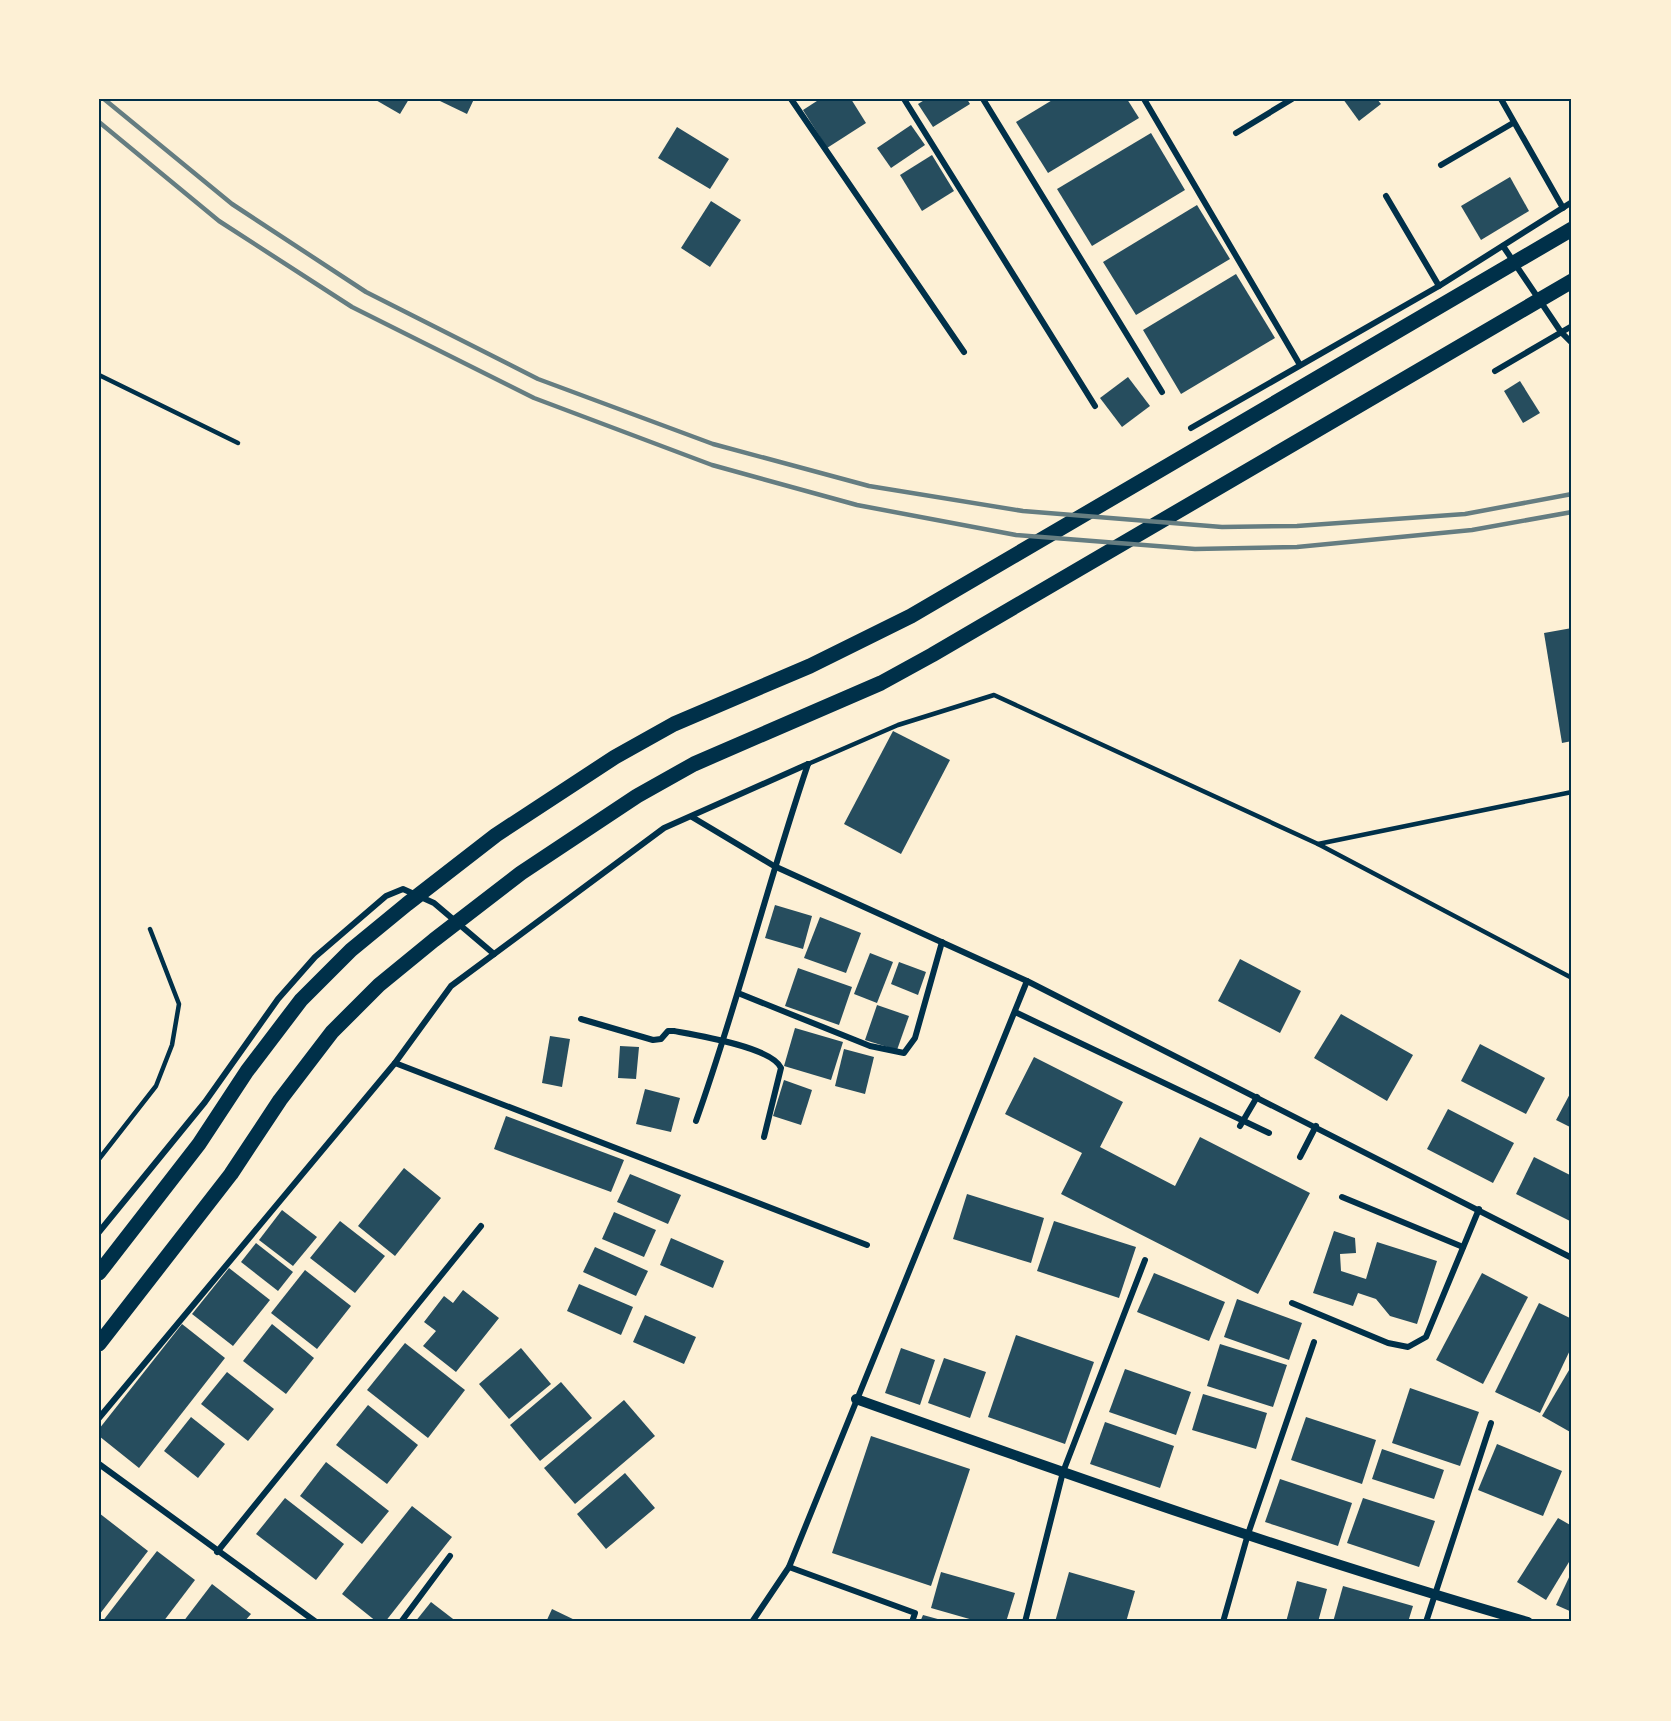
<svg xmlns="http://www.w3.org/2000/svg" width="1671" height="1721" font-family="'Public Sans',sans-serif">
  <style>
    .building { fill: #264d5e }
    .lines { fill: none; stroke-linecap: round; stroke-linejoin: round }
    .service { stroke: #003049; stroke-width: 4.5 }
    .minor { stroke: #003049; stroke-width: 6 }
    .tertiary { stroke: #003049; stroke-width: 10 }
    .primary { stroke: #003049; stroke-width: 15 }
    .rail { stroke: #657d81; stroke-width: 4.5 }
    .neatline { fill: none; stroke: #003049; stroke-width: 2 }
  </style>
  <rect width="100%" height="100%" fill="#fdf0d5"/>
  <g class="building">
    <path d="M374,99H409L400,114Z"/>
    <path d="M442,99H474L467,114L440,101Z"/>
    <path d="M820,99H851L866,123L827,148L803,110Z"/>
    <path d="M926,99H967L970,104L933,127L918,104Z"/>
    <path d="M1054,99H1127L1139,118L1048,173L1016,122Z"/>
    <path d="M1343,99H1377L1381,104L1359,121Z"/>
    <path d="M911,125L925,145L891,168L877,148Z"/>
    <path d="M677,127L729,159L710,189L658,158Z"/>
    <path d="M1151,133L1185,190L1092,246L1057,189Z"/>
    <path d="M932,155L954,191L922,211L900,175Z"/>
    <path d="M1510,177L1529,211L1481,240L1461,206Z"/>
    <path d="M711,201L741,220L710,267L681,248Z"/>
    <path d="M1197,205L1230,259L1136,315L1103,262Z"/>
    <path d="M1236,274L1275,338L1181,394L1143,330Z"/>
    <path d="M1128,377L1150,406L1122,427L1100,398Z"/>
    <path d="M1520,381L1540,413L1523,423L1504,391Z"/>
    <path d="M1572,628V741L1562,743L1544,633Z"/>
    <path d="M893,731L950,760L901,854L844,824Z"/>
    <path d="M775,905L812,916L803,949L765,938Z"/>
    <path d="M820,917L861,933L846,973L804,958Z"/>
    <path d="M870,953L893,962L877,1003L854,994Z"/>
    <path d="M1240,959L1301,991L1280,1033L1218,1001Z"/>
    <path d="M899,962L926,972L918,995L891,984Z"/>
    <path d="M798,968L852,987L839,1025L785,1006Z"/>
    <path d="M877,1005L909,1016L897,1050L865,1040Z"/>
    <path d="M1341,1014L1413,1055L1387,1101L1314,1058Z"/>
    <path d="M795,1028L843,1042L831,1080L784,1066Z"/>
    <path d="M550,1036L570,1039L562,1087L542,1083Z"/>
    <path d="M1480,1044L1545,1078L1526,1114L1461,1081Z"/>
    <path d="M620,1046L639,1047L636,1079L618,1078Z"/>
    <path d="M844,1049L874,1057L865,1094L835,1086Z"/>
    <path d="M1034,1057L1123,1102L1100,1147L1175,1186L1200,1137L1310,1193L1258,1294L1061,1194L1082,1153L1005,1114Z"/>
    <path d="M784,1080L812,1090L801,1125L773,1116Z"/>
    <path d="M645,1089L680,1098L671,1132L636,1124Z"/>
    <path d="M1572,1090V1128L1556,1120Z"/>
    <path d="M1448,1109L1514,1143L1493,1183L1427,1149Z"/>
    <path d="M506,1116L624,1160L611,1192L494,1149Z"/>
    <path d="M1534,1157L1572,1176L1570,1221L1516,1194Z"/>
    <path d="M404,1168L441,1198L395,1256L358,1226Z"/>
    <path d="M630,1174L681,1195L668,1224L617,1202Z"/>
    <path d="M967,1194L1044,1218L1031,1263L953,1239Z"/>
    <path d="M282,1210L317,1237L293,1266L259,1240Z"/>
    <path d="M614,1212L656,1230L644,1257L602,1239Z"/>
    <path d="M340,1221L385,1256L355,1293L310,1258Z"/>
    <path d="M1054,1221L1136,1247L1119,1298L1037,1271Z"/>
    <path d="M1334,1231L1355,1238L1356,1253L1340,1254L1341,1271L1366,1279L1377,1242L1437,1261L1417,1324L1390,1316L1376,1299L1358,1293L1353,1306L1313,1293Z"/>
    <path d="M671,1238L724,1261L713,1288L660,1265Z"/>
    <path d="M256,1243L293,1272L278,1291L241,1262Z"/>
    <path d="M595,1247L648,1271L636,1296L583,1272Z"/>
    <path d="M229,1268L270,1300L233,1346L192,1314Z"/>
    <path d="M305,1270L351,1306L317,1349L271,1313Z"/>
    <path d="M1154,1273L1225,1302L1209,1341L1137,1312Z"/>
    <path d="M1482,1273L1528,1297L1483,1384L1436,1360Z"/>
    <path d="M579,1284L633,1307L621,1335L567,1311Z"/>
    <path d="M463,1290L499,1318L456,1372L423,1346L436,1331L424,1322L444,1296L453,1303Z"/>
    <path d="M1237,1299L1302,1323L1289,1360L1224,1337Z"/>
    <path d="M1539,1303L1572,1319V1346L1540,1413L1495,1392Z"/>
    <path d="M645,1315L696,1337L684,1364L633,1342Z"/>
    <path d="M182,1324L225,1358L139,1468L99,1436V1429Z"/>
    <path d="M272,1324L314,1358L286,1394L243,1361Z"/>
    <path d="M1016,1335L1094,1362L1065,1444L988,1417Z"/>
    <path d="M405,1343L465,1390L428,1438L367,1390Z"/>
    <path d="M1220,1344L1287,1365L1273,1407L1207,1386Z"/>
    <path d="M521,1348L551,1384L509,1419L479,1384Z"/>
    <path d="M901,1348L935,1360L920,1405L885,1393Z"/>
    <path d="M944,1358L986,1372L970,1418L928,1403Z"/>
    <path d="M1572,1365V1433L1542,1416Z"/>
    <path d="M1125,1369L1191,1392L1176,1435L1109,1412Z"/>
    <path d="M227,1372L274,1409L248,1441L201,1404Z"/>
    <path d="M561,1382L592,1418L540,1461L510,1425Z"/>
    <path d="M1410,1388L1479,1412L1460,1466L1392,1443Z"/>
    <path d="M1203,1394L1267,1413L1256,1449L1192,1430Z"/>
    <path d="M624,1400L655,1436L575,1504L544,1468Z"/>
    <path d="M368,1405L418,1445L387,1484L336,1445Z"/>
    <path d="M191,1417L225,1444L198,1478L164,1451Z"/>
    <path d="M1306,1417L1376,1440L1362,1484L1291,1460Z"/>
    <path d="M1105,1422L1174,1446L1160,1488L1090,1464Z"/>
    <path d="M871,1436L970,1469L931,1586L832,1553Z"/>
    <path d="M1497,1444L1562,1471L1543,1516L1478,1490Z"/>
    <path d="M1382,1449L1444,1470L1434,1499L1372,1479Z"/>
    <path d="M326,1462L389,1511L362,1544L300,1496Z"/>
    <path d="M625,1473L655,1508L606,1549L577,1514Z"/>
    <path d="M1280,1479L1352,1503L1338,1546L1265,1522Z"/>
    <path d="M285,1498L344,1544L316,1580L256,1534Z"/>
    <path d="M1363,1498L1435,1521L1419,1567L1347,1543Z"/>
    <path d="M412,1506L452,1537L385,1622H377L342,1594Z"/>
    <path d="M99,1513L148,1551L99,1615Z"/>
    <path d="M1558,1518L1572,1526V1557L1546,1600L1517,1582Z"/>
    <path d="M157,1551L195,1580L163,1622H102Z"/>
    <path d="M1572,1571V1612L1556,1605Z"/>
    <path d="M941,1572L1015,1593L1006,1622H980L931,1608Z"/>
    <path d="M1069,1572L1135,1591L1126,1622H1055Z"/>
    <path d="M1297,1581L1327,1589L1318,1622H1286Z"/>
    <path d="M212,1584L251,1614L244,1622H183Z"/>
    <path d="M1343,1586L1413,1606L1408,1622H1333Z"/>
    <path d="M431,1602L457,1622H415Z"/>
    <path d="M552,1609L579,1622H546Z"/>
    <path d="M923,1615L945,1621V1622H920Z"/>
  </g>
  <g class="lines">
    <g class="service">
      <path d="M99,375L238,443"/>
      <path d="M808,764L898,725L994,695L1318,844L1572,978"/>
      <path d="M1318,844L1572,792"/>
      <path d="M99,1159L156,1086L172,1045L179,1004L150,929"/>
    </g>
    <g class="minor">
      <path d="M791,99L964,352"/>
      <path d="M904,99L1095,406"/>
      <path d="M983,99L1162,392"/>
      <path d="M1144,99L1300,365"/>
      <path d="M1501,99L1563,208"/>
      <path d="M1236,133L1292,99"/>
      <path d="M1441,165L1513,123"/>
      <path d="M1386,196L1439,286L1572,202"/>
      <path d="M1503,246L1561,332L1572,343"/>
      <path d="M1495,371L1572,326"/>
      <path d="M1191,428L1439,286"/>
      <path d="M692,817L774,866L1027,981L1572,1258"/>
      <path d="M738,993L870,1046L904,1053L915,1038L942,942"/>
      <path d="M1015,1012L1269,1133"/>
      <path d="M581,1019L653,1040L661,1039L668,1031H674C696,1035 772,1047 781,1068L764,1137"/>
      <path d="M395,1063L867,1245"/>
      <path d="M696,1121C738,1003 768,882 808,764"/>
      <path d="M1240,1126L1257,1097"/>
      <path d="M1300,1157L1316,1126"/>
      <path d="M1342,1197L1463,1247"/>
      <path d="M99,1232L205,1102L278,999L315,957L386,896L403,889L434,903L494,954"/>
      <path d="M1292,1303L1388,1343L1408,1347L1426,1337L1479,1209"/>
      <path d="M99,1418L395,1063L451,986L664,828L808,764"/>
      <path d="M99,1464L316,1622"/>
      <path d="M217,1552L481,1226"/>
      <path d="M789,1567L915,1613L912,1622"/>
      <path d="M401,1622L450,1556"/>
      <path d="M752,1622L789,1567L1027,981"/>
      <path d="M1025,1622L1063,1472L1145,1260"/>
      <path d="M1223,1622L1248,1534L1314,1342"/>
      <path d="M1426,1622L1491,1423"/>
    </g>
    <path class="tertiary" d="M856,1399C1078,1478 1301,1557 1528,1622"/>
    <g class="primary">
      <path d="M99,1273L199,1144L247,1071L301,1000L351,950L407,904L496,835L615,757L674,724L810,666L911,616L1572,229"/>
      <path d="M99,1344L231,1174L280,1100L332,1032L379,985L434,940L521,873L637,796L694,764L881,683L932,655L1572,281"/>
    </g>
    <g class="rail">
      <path d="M104,99L232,204L366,292L538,379L713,444L869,486L1023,511L1222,527L1297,526L1465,514L1572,494"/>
      <path d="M99,122L219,221L352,307L534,398L712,465L857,505L1016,535L1195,549L1297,547L1472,530L1572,512"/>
    </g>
  </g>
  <rect width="1671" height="1721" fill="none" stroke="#fdf0d5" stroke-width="201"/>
  <rect x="100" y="100" width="1470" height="1520" class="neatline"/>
</svg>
